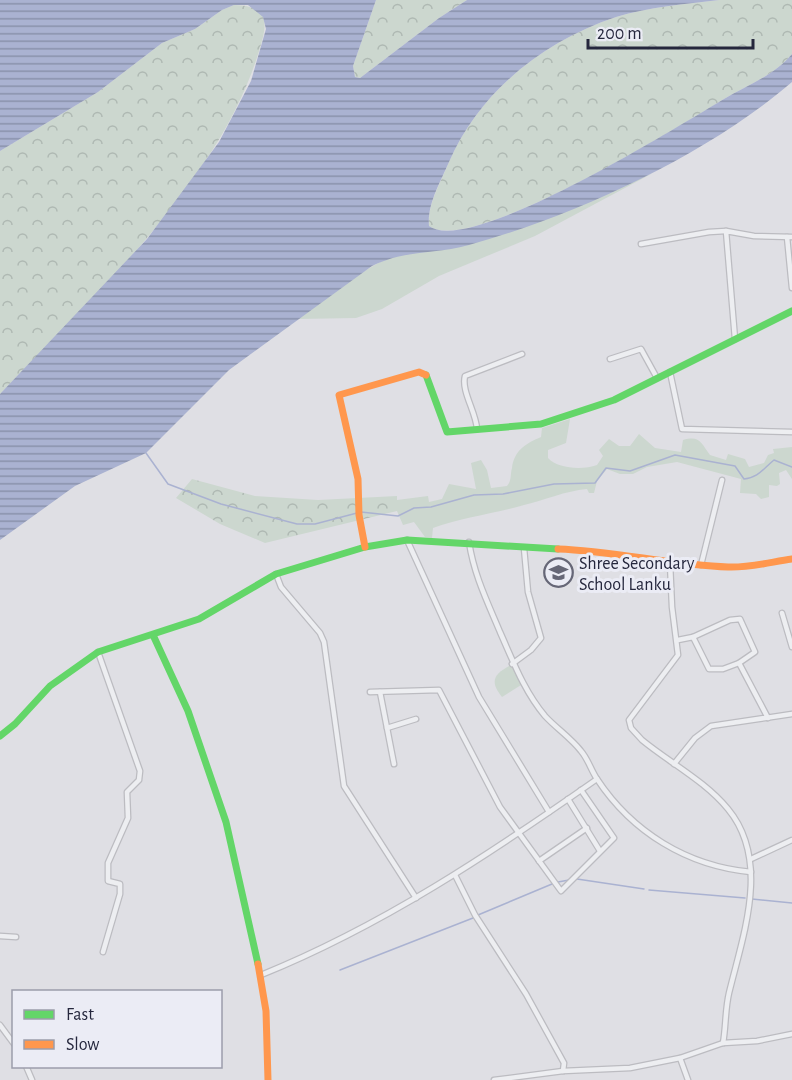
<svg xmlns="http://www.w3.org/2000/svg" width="792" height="1080" font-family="'Alegreya Sans',sans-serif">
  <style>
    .grass { fill: #ccd7cf }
    .forest { fill: url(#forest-crowns) }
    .water { fill: url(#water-rules) }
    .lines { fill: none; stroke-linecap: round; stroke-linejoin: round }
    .stream { stroke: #aab2d1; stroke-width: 1.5 }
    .street-casing { stroke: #bcbcc1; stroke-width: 7 }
    .street { stroke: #edeef1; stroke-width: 4.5 }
    .fast { stroke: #63d668; stroke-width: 7 }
    .slow { stroke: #ff974d; stroke-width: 7 }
    .labels { text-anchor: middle; stroke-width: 6; stroke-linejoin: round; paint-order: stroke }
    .poi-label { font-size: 18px; fill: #25273d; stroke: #ebecf5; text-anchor: start }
  </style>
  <defs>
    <pattern id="forest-crowns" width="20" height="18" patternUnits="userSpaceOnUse" patternTransform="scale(1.5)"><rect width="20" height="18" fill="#ccd7cf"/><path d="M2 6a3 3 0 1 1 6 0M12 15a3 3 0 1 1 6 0" fill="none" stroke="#afb9b3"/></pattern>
    <pattern id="water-rules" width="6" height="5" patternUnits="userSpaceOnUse" patternTransform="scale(1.5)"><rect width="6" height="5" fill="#aab2d1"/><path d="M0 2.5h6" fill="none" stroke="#8a91ab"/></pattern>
  </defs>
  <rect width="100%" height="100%" fill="#dfdfe4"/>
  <g class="grass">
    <path d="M653,173L535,236L439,276L382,309L356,318L298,319C327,296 357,273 390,257L551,217Z"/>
    <path d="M570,419L566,443L548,450V458C558,469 583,470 597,465L603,456L599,450L609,439L619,446H630L639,434L655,448L681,452L683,440C700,435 701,443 710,455L726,460L728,454L745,459L749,467L764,463L768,455L774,453L773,449L792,447V479L786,470L779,473L780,484L777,486L769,485V497L761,499L756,494L740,493L741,479L677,462L647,467L633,474H620L607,469L597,481L594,493H589L587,489C565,491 545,500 524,505C494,514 463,517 433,528L432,538L425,537L414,522L403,525L397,511V500L428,496L429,502L442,499L449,484L476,489L471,463L481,460L487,470L491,488L507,486C512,480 510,475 512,468C514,450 527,443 541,437L542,428Z"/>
    <path d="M511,665L521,685L502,697C489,681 494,674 511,665Z"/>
  </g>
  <g class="forest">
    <path d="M376,0H467L439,18L360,78L355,77L353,66Z"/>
    <path d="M719,0H792V54C775,75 746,86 724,99C680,126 471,256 429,226C427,204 441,182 449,162C480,91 544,41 616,17C649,7 685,4 719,0Z"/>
    <path d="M234,5C270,6 268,23 259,51C220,181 92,298 0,394V151L98,92L162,43L195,29L222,10Z"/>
    <path d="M192,479L255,496L318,500L397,496V511L265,543L220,524L176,498Z"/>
  </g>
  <path class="water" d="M0,0H376L353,66L355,77L360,78L439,18L467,0H719C685,4 649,7 616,17C544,41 480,91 449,162C441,181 427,204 429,226C470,257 680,125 724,99C746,86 775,75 792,54V82C707,155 577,215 469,245C434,255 407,249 372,266L229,370L146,453L75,486L0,540V394L147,239L219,142L251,81L266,29L263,17L248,5H234L222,10L195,29L162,43L98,92L0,151Z"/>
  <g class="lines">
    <g class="stream">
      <path d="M146,453L168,484L221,504L297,524H315L357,513"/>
      <path d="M361,512L398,516L414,508L431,507L474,495L503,494L554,484L595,483L606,468L630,471L675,455L735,466L744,479C758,478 763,469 774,460L792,467"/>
      <path d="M577,879L644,889"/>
      <path d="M558,882L569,880"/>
      <path d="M649,890L745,898"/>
      <path d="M752,899L792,903"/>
      <path d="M478,915L552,884"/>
      <path d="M340,970L473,918"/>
    </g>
    <defs>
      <g id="street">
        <path d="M787,237L792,288"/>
        <path d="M641,244L709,232L726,231"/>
        <path d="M735,339L726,231L754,236L792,237"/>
        <path d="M610,359L641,349L657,378"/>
        <path d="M670,372L682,429L792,432"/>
        <path d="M477,429C476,412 461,391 465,376L522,354"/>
        <path d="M407,540L479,697L549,812"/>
        <path d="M469,542C474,575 487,601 500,632C513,661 524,691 545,716C556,728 571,738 581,751C588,759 591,770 597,779C632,832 687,866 751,872"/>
        <path d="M670,563L672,607L678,655L629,720L631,728L642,740C670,763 705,781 728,809C771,861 743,935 729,993C725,1010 726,1027 723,1043"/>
        <path d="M701,565L722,480"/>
        <path d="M276,574L281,587L320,633L324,642L344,786L416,898"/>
        <path d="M782,613L792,647"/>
        <path d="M693,637L730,620L740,619L755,652L739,663"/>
        <path d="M678,640L693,637L709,669H723L739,663L768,718"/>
        <path d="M98,652L140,771L139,780L127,792L128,818L108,863V881L120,884V894L103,952"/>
        <path d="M512,664L531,650L541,638L528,592L524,548"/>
        <path d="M370,692L439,690L500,807L561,891L614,838L581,790"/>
        <path d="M380,692L394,764"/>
        <path d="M387,728L416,719"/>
        <path d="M674,764L695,738L711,726L792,714"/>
        <path d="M568,799L600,851"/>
        <path d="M751,859L792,840"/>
        <path d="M539,861L587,828"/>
        <path d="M455,875L475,915L526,994L564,1063L563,1071"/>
        <path d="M0,936L16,937"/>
        <path d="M261,975C382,926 490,854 597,779"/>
        <path d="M0,1025L14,1044"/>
        <path d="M680,1058L688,1080"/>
        <path d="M26,1066L32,1080"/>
        <path d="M494,1080L563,1071L630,1068L680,1058L723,1043L757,1041L792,1034"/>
      </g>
    </defs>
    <use href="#street" class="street-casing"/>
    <use href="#street" class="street"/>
    <g class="fast">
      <path d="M426,375L447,432L541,424L614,400L792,311"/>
      <path d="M153,635L188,711L226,822L258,964"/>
      <path d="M0,736L15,724L50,686L98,652L199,619L276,574L365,547L407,540L558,549"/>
    </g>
    <g class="slow">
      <path d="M365,547L359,515L358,479L339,395L419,372L426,375"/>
      <path d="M558,549C615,551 671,565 728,567C749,568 771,562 792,559"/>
      <path d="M258,964L266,1011L268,1080"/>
    </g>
  </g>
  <defs>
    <symbol id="school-ring" viewBox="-11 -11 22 22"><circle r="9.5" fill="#ebecf5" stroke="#666777" stroke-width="1.5"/><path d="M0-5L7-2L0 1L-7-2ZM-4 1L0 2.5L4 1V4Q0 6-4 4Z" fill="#666777"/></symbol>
  </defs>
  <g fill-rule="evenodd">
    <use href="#school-ring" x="542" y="556" width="33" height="33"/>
  </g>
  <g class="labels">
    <g class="poi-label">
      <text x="579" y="569">Shree Secondary<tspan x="579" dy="21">School Lanku</tspan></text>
    </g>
  </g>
  <rect x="12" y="990" width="210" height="78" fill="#ebecf5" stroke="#9c9dab" stroke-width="1.5"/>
  <rect x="24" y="1010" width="30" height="9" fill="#63d668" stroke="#9c9dab" stroke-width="1.5"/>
  <text x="66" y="1020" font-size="18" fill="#25273d">Fast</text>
  <rect x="24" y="1040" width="30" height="9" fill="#ff974d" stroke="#9c9dab" stroke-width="1.5"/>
  <text x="66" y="1050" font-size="18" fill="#25273d">Slow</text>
  <path d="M588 39v9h165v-9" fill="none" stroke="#25273d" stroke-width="3"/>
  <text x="597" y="39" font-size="18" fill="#25273d" stroke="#ebecf5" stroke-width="4.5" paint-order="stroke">200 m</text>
</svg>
